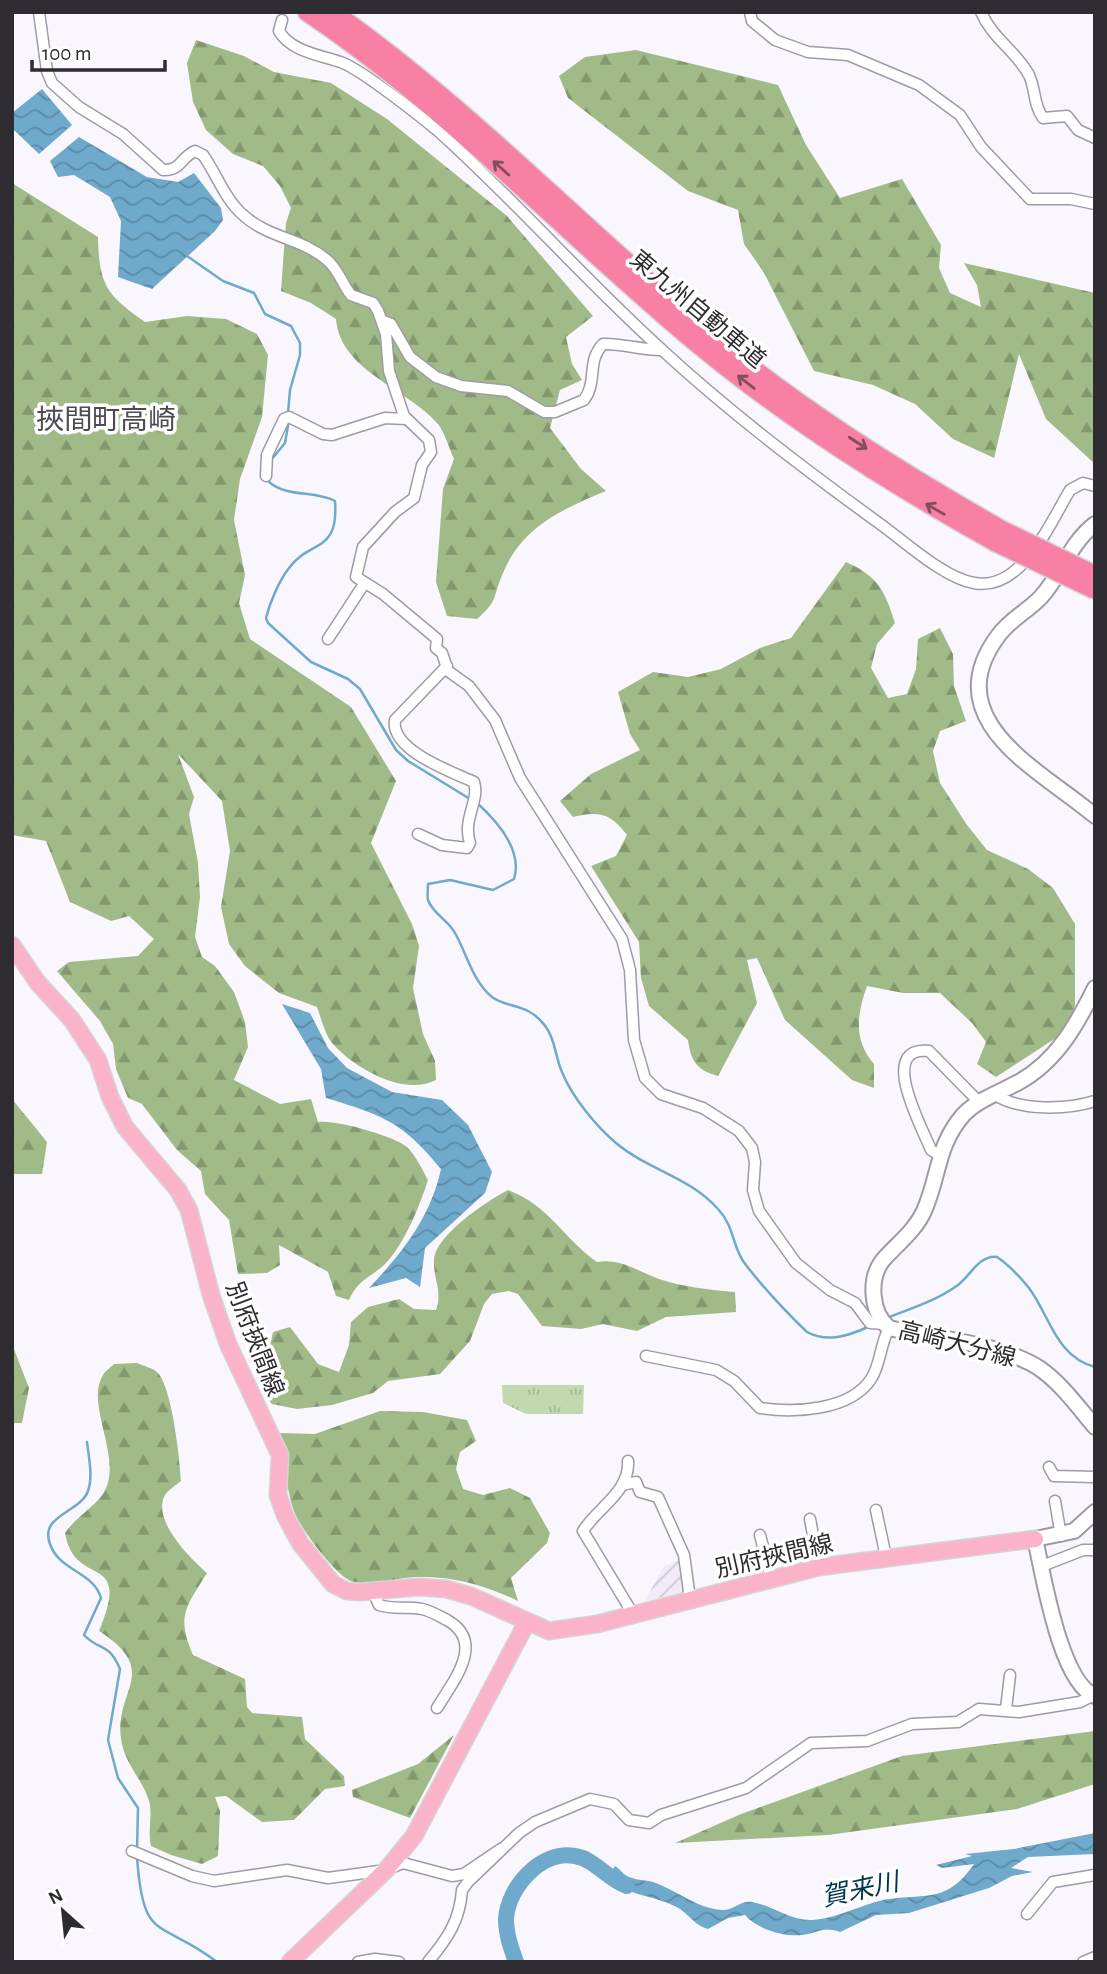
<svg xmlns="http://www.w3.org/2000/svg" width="1107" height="1974" font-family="'Alegreya Sans','Noto Sans JP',sans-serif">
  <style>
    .industrial { fill: url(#industrial-furrows) }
    .grass { fill: url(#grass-tufts) }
    .forest { fill: url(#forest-firs) }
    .water { fill: url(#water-waves) }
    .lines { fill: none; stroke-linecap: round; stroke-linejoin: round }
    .stream { stroke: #6fa9cb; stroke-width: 2.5 }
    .river { stroke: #6fa9cb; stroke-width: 16 }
    .street-casing { stroke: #9f9aa6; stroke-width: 13 }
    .secondary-casing { stroke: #9f9aa6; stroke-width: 18 }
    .primary-casing { stroke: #d5d5d6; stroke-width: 19 }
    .highway-casing { stroke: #d5d5d6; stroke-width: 21 }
    .street { stroke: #fff; stroke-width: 10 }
    .secondary { stroke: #fff; stroke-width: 14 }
    .primary { stroke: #fbb3c9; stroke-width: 16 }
    .highway { stroke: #f880a5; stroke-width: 18 }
    .highway-bridge-casing { stroke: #d5d5d6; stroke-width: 21; stroke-linecap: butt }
    .highway-bridge { stroke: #f880a5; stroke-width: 18 }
    .oneway { stroke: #7f4e5f }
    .labels { text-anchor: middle; stroke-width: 7; stroke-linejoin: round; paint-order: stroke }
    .street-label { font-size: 24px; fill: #2e2c31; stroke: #fff }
    .water-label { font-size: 26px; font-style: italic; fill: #02354d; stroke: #fff }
    .quarter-label { font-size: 28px; fill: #4e4953; stroke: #fff }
  </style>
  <defs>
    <pattern id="industrial-furrows" width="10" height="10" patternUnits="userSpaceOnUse" patternTransform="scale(1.75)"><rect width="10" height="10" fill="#f1eaf9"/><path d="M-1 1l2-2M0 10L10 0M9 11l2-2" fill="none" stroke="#cfc9d6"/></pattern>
    <pattern id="grass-tufts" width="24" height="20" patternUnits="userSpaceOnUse" patternTransform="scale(1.75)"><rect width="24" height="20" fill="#c2d8ae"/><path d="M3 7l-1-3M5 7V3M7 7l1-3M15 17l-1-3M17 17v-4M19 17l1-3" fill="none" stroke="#a7ba96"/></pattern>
    <pattern id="forest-firs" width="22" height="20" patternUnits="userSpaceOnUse" patternTransform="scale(1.75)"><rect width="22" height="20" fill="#a0bb87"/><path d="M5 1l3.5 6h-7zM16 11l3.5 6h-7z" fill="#83986f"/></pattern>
    <pattern id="water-waves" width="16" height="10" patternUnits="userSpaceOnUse" patternTransform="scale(1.75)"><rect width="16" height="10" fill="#6fa9cb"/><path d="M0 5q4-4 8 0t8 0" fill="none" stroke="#5c8aa5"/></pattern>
  </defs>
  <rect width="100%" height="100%" fill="#faf6fe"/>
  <path class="industrial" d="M678,1560L685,1592L645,1601L663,1567Z"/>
  <path class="grass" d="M502,1385H584L583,1414H526L503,1403Z"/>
  <g class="forest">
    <path d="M196,40L244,56L274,72L331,83L387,119L507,216L593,316L566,337L572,364L582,380L560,390L550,428L581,469L606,491C562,509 522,527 503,573C492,598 499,600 477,619L447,616L436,582L443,489L454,459C449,448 445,433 438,424C407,388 340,371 336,319L311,303L281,291L286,223L291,208L280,186L263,166L233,154L206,130L193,102L187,63Z"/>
    <path d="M636,50L778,85L806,145L840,198L902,179L941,245L939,268L950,293L981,307L977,285L964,263L1095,293V464L1046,419L1019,354L994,458L953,439L915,404L873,385L814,371L763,271L744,244L738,210L688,191L568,98L559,76L585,57Z"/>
    <path d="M12,183L98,237C99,286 107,295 145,322L187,316L226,319L257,334L268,355L262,417L240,479L234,520L245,575L239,603L250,639L351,707L396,781L371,843L412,924L419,946L413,988L423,1034L435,1061L436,1080C404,1097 354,1068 332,1043C325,1034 321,1018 317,1007L279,993L245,966L229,944L221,907L230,851L222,801L178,754L194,797L189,814L198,863L200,897L195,937L202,957L215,966L234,992L245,1022L248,1047L234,1080L280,1104L311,1099L318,1122C334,1119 395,1136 407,1147C416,1156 422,1169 428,1180C420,1205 405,1243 386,1263C371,1278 359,1278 349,1300L336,1296L328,1272L279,1245L280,1265L267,1273L238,1274L229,1220L205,1194L201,1171L177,1150L142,1104L128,1098L116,1069L113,1044L100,1021L57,971L69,962L138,956L154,939L129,916L111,921L70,902L46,841L12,835Z"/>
    <path d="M846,562C878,576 885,591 895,623L877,644L871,668L888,698L907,694L916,669L918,639L940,628L953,654L954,686L966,721L940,731L933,751L940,783L967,825L987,850L1028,869L1053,888L1075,924V1006L1065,1032L996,1077L977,1064L986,1042L972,1023L940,993H903L867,986C857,1014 853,1040 874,1064V1088L852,1080L785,1020L757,958L747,960L757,1003L718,1076C697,1070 691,1062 688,1040L649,1006L641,978L639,942L591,866L616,856L627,835C610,813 599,811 573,817L560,801L591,774L640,750L630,734L618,692L653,672L688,677L721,669L760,648L791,638Z"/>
    <path d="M12,1099L47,1142L42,1174H12Z"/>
    <path d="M508,1190C550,1206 563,1238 597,1262C621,1258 637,1271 659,1279C683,1287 710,1290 735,1292L736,1312L666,1317L637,1331L603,1324L581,1329L542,1326L518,1294L509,1291L492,1294L484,1304L470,1341L440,1374L388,1381L373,1393L332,1405L297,1409L272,1404L260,1390L273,1332L290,1327L318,1364L339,1372L349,1345L351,1322L368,1307L399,1299L414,1309L436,1310C443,1291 433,1279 434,1261C434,1236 487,1201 508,1190Z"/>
    <path d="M12,1344L29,1388L22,1423H12Z"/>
    <path d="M137,1363C143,1366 153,1368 157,1372C172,1386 180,1460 181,1481C176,1485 168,1490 165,1495C151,1520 191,1559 207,1573C186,1607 176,1616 193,1655L245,1679L247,1707L252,1713L302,1717L305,1739L344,1776L345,1786L325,1789L294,1820L262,1822L226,1796L215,1797L220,1811L218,1856L202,1864L171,1855L151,1846C147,1830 154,1813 148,1798C141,1778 124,1762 121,1739C114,1689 162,1672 99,1631C133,1549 75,1591 65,1533C76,1517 94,1507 103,1494C125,1460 84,1405 103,1375C105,1371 111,1367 114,1364Z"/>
    <path d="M380,1411L423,1412L467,1420L476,1441L460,1452L456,1469L463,1489L483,1495L510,1488L530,1498L550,1533L547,1543L511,1578L518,1601C485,1585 453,1576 415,1577C396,1578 369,1587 351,1581C335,1575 300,1528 294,1511C284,1485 288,1459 280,1433L315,1434Z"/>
    <path d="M1095,1731V1784L1017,1809L828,1835L675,1843L741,1814L902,1756Z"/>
    <path d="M454,1735L410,1818L353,1797L352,1790L418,1764Z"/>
  </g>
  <g class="water">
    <path d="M42,89L72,125L39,154L12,128V113Z"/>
    <path d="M79,137L147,177L178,182L194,173L221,208L223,220L215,231L152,289L118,277L121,221L110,197L74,175L58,177L50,161Z"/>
    <path d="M282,1004L310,1013L328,1048L347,1068L392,1092L442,1100L468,1125L492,1172L485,1193L425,1248L420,1287L406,1278L369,1288C403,1252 430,1218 441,1169C403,1122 382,1115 326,1098L321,1069Z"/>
    <path d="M1095,1833V1854L1028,1857L1011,1868L1033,1872L1012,1876L989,1888L909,1913L876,1915L840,1932C821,1926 820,1933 802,1935C783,1937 757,1929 745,1915L728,1918L708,1929C696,1926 690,1916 680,1909C657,1895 630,1897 607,1879L615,1866C620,1869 623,1874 627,1876C634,1880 645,1880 653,1882C677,1890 695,1908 722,1910C733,1911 740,1900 752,1902C774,1906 790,1921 812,1920C840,1918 863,1903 889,1899C928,1894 948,1902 974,1864L942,1868L936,1865L972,1856L965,1854L1014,1849Z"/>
  </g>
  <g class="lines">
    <g class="stream">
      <path d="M187,256L223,281L254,293L265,314L291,326L300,343V355L290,390L288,413"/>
      <path d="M271,460L285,443L289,420"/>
      <path d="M269,476V482C288,498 314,490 335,501C339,554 310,539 289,568C279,581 270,602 266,618L268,623L311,662L348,679L360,689L396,750L408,761L470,799"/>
      <path d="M476,802C496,820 523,850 514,879L493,890L450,880L428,884C428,889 427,896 428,900C433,914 448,920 455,933C467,954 472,980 492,997C508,1009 528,1002 546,1027C556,1041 555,1057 562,1072C572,1097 596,1126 616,1143C648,1170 690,1177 718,1209C734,1226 732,1244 743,1261C759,1283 787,1313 807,1332C827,1343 848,1336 868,1327"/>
      <path d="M887,1318C912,1308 936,1301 958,1285C971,1275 979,1255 997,1257C1009,1265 1020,1277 1029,1288C1050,1316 1056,1357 1095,1367"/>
      <path d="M87,1442C89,1458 93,1477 88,1491C80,1513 39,1515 50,1544C59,1571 94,1572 101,1598L84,1635C100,1652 108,1641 120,1669L108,1740L118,1778L138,1808L137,1851"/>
      <path d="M137,1857C143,1945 160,1918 217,1962"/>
    </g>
    <path class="river" d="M516,1962C511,1948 506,1934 506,1919C508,1887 541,1850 575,1856C595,1859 608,1880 627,1886"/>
    <defs>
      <g id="street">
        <path d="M39,12L47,71L52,83L79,107L123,134L163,170C181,171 181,157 195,151L203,155C216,173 225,199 242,214C269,239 300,237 327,260C339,270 342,284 351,295L373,303L378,311L386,334L389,371L404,416L429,440L431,452L422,465L414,498L395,512L363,547L356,577L383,594L437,639L436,648L442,653L448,671L469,686L495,720L520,778L622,939L630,970L634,1040L645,1078L661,1094L703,1108L739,1131L752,1148L755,1162L753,1190L759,1211L796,1263L830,1290L855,1303L870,1323L885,1324"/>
        <path d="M750,12L752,21L775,40L808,52L848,55L919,85L960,115L981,147L1030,199H1071L1095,204"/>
        <path d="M981,12C992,38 1016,51 1029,75C1036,90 1033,104 1043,118L1067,116L1078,130L1095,138"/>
        <path d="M282,20L279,31C291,52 321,55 343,63C363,71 420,116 438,131C515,200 584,279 661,349C728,411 802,467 876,521C902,539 943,578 974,583C1022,592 1050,523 1070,490L1083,483L1095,486"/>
        <path d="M383,321L391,324L410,357L436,377L461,386L508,391L544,412H555L584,400C598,381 586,362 603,344C621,343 640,350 661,350"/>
        <path d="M266,476L267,455L284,419L289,417L323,434L332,435L385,418L406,419"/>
        <path d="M328,639L364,584"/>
        <path d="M418,834L442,845L467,848L470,843C462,819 480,801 474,782C452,772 390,750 395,720L447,666"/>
        <path d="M995,1095C1021,1111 1066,1110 1095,1101"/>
        <path d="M939,1155L931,1150C923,1129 876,1045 929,1051L979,1102"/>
        <path d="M646,1356L716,1370L734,1381L760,1408C794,1413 850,1411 871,1379C881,1364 880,1344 889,1328"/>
        <path d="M628,1461C630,1492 597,1508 583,1531L633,1614"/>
        <path d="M1049,1467L1054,1476L1095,1477"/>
        <path d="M622,1485L636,1482L640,1492L658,1497L684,1555L690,1599"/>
        <path d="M1055,1501L1061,1536"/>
        <path d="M876,1510L886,1557"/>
        <path d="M810,1519L819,1567"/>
        <path d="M760,1535L771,1578"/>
        <path d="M1042,1566L1083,1550H1095"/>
        <path d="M373,1592L379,1605C393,1610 407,1606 422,1609C431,1611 439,1616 447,1620C486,1642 454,1680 437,1708"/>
        <path d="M1006,1709L1010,1675"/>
        <path d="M132,1851L192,1876L214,1881L287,1870L328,1878L386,1870L403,1863L452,1876L464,1874L501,1849"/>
        <path d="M1027,1914L1053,1882L1095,1875"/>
        <path d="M358,1962L375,1959L399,1962"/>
        <path d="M428,1962C448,1938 460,1920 462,1890L468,1882L519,1833L535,1822L590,1799L614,1804L629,1820L649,1823L661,1815L746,1788L811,1743L867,1741L912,1724L958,1722L979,1709L1019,1712L1080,1702L1092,1696"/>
        <path d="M1083,1962L1095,1957"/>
      </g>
      <g id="secondary">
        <path d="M1095,524C1069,544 1062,574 1041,597C1028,611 1009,620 998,636C935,721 1042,771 1095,816"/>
        <path d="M1095,988C1077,1024 1057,1061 1019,1082C1001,1092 979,1099 964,1114C936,1146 940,1175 924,1211C915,1231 897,1244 883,1260C868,1279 871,1313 889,1328C934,1338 1002,1344 1039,1368C1061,1383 1078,1407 1095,1427"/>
        <path d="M1095,1512L1074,1531L1035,1539C1043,1573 1060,1683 1095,1696"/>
      </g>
      <g id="primary">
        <path d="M12,945L38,983L72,1020L98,1060L110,1097L125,1127L178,1190L189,1210L211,1295L228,1344L280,1455L278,1495L285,1515L300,1543L333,1584L347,1591L360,1592L419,1587L446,1589L471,1596L549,1631L597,1624L819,1567L1035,1539"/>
        <path d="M290,1962L386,1870L414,1836L527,1622"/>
      </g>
      <g id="highway">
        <path d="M307,12C450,108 567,236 699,345C791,421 891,484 995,542"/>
        <path d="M333,12C467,106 581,227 707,332C799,409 899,471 1002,530"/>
      </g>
    </defs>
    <use href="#street" class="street-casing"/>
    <use href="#secondary" class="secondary-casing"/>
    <use href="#primary" class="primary-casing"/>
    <use href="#highway" class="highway-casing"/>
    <use href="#street" class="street"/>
    <use href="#secondary" class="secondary"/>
    <use href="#primary" class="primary"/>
    <use href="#highway" class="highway"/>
    <defs>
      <g id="highway-bridge">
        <path d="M1002,530L1095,575"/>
        <path d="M995,542L1095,590"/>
      </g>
    </defs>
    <use href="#highway-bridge" class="highway-bridge-casing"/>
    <use href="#highway-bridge" class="highway-bridge"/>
  </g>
  <defs><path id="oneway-shaft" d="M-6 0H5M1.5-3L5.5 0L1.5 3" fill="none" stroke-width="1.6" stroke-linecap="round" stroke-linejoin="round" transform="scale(1.75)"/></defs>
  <g class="oneway">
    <use href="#oneway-shaft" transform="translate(501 168) rotate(-138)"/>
    <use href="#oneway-shaft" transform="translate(746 382) rotate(-142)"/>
    <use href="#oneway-shaft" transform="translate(858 443) rotate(33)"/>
    <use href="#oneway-shaft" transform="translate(935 509) rotate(-150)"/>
  </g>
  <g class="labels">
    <g class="street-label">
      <text transform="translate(698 309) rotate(40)" y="8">東九州自動車道</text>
      <text transform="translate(255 1339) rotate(69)" y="8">別府挾間線</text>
      <text transform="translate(957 1344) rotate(14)" y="8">高崎大分線</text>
      <text transform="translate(774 1556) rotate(-13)" y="8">別府挾間線</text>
    </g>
    <g class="water-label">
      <text transform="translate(860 1889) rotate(-12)" y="9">賀来川</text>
    </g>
    <g class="quarter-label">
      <text x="106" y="429">挾間町高崎</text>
    </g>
  </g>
  <rect width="1107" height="1974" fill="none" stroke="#2e2c31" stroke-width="28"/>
  <g transform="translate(63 1911) rotate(333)" stroke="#ffffff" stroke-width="5" paint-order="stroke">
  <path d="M0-5L12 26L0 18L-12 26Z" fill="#2e2c31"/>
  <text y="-10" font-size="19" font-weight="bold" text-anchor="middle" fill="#2e2c31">N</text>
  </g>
  <path d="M32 60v10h133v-10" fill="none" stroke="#2e2c31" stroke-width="3.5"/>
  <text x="42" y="60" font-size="21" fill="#2e2c31" stroke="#ffffff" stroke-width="5" paint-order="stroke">100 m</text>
</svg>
